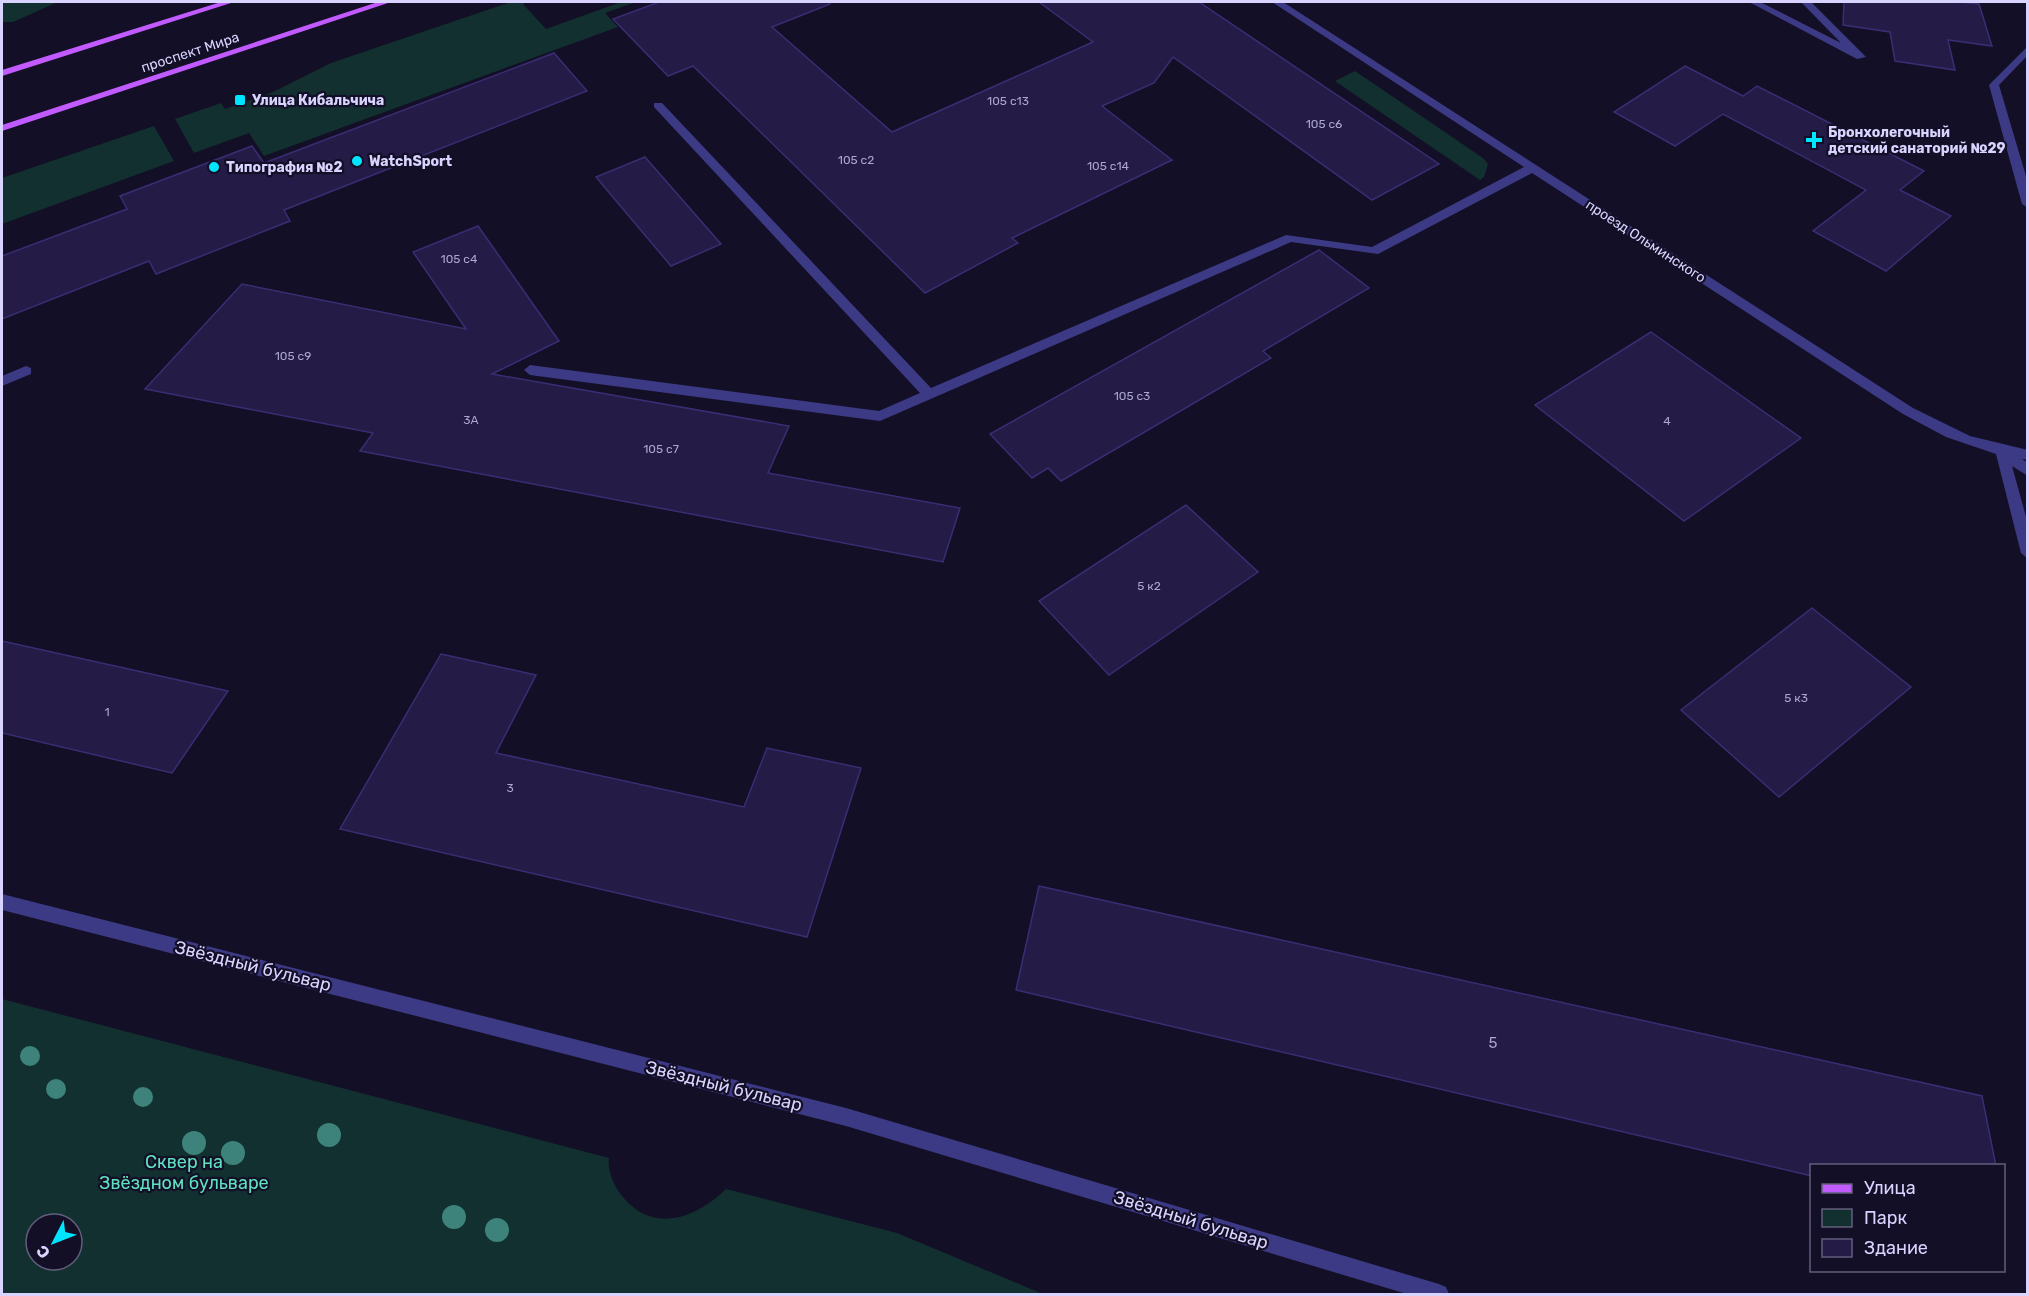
<svg xmlns="http://www.w3.org/2000/svg" width="2029" height="1296" font-family="Rubik,sans-serif">
  <style>
    .green { fill: #12302f; fill-rule: evenodd }
    .building { fill: #241b47; stroke: #3b2d73; stroke-width: 1.5 }
    .lines { fill: none; stroke-linecap: round; stroke-linejoin: round }
    .minor { fill: #3d3a85; fill-rule: evenodd }
    .major { fill: #c25bff; fill-rule: evenodd }
    .tree { fill: #3d827b }
    .poi-dot { fill: #00e5ff; stroke: #130f26; stroke-width: 2 }
    .labels { text-anchor: middle; stroke-width: 4.5; stroke-linejoin: round; paint-order: stroke }
    .number-label { font-size: 12px; fill: #aca6d1 }
    .far-street-label { font-size: 14px; fill: #d9d4ff; stroke: #130f26 }
    .far-poi-label { font-size: 14px; font-weight: bold; fill: #d9d4ff; stroke: #130f26; text-anchor: start }
    .near-number-label { font-size: 15px; fill: #aca6d1 }
    .near-street-label { font-size: 18px; fill: #d9d4ff; stroke: #130f26 }
    .near-park-label { font-size: 18px; fill: #5fe0c0; stroke: #130f26 }
  </style>
  <rect width="100%" height="100%" fill="#130f26"/>
  <g class="green">
    <path d="M2,2H58L13,22H2Z"/>
    <path d="M511,2H527L523,4L546,29L621,2H636L605,13L618,27L264,156L249,133L194,153L175,119L221,103L225,109L273,92L331,63Z"/>
    <path d="M1355,71L1483,158L1488,164L1484,177L1480,180L1335,81Z"/>
    <path d="M154,126L174,161L2,224V178Z"/>
    <path d="M2,999L609,1158C607,1169 613,1183 619,1192C650,1235 694,1220 726,1189L897,1233L1043,1294H2ZM36,1224H72V1260H36Z"/>
  </g>
  <g class="building">
    <path d="M659,2H830V4L772,27L892,132L1093,42L1039,2H1199L1439,164L1372,200L1173,57L1154,83L1102,106L1172,160L1012,238L1018,243L925,293L693,66L668,76L613,19Z"/>
    <path d="M1844,2H1959L1979,4L1992,46L1948,40L1955,70L1895,61L1890,32L1843,25Z"/>
    <path d="M554,53L587,91L284,210L290,221L156,274L149,261L2,319V256L127,209L120,196L252,146L264,163Z"/>
    <path d="M1685,66L1743,96L1757,86L1924,171L1900,190L1951,216L1886,271L1813,231L1866,190L1723,114L1675,146L1614,112Z"/>
    <path d="M645,157L721,244L671,266L596,177Z"/>
    <path d="M478,226L559,341L492,374L789,426L768,473L960,508L943,562L360,451L373,433L145,389L242,284L466,329L413,252Z"/>
    <path d="M1319,250L1369,288L1263,351L1271,358L1061,481L1048,468L1032,478L990,434Z"/>
    <path d="M1651,332L1801,438L1684,521L1535,405Z"/>
    <path d="M1186,505L1258,572L1109,675L1039,601Z"/>
    <path d="M1812,608L1911,687L1779,797L1681,710Z"/>
    <path d="M2,641L228,691L172,773L2,733Z"/>
    <path d="M441,654L536,675L496,753L744,807L767,748L861,768L807,937L340,829Z"/>
    <path d="M1039,886L1982,1096L1996,1166H1812V1176L1016,990Z"/>
  </g>
  <g class="lines">
    <g class="minor">
      <path d="M1272,2H1283L1913,408L1970,436L2028,450V460L2022,459L2028,463V476L2012,466L2028,524V559L2021,553L1996,454L1946,437L1903,414L1532,173L1378,254L1291,242L880,421L530,375L524,370L530,365L879,411L920,393L654,107V103H662L931,388L1286,235L1372,247L1524,167Z"/>
      <path d="M1749,2H1760L1841,43L1801,2H1811L1866,57L1857,59Z"/>
      <path d="M2028,46V55L1999,85L2028,183V208L2022,204L1989,85Z"/>
      <path d="M26,366L31,368V374L2,386V376Z"/>
      <path d="M2,894L846,1108L1439,1284L1446,1287L1449,1294H1407L846,1126L2,910Z"/>
    </g>
    <g class="major">
      <path d="M221,2H234L2,76V70Z"/>
      <path d="M378,2H391L2,131V125Z"/>
    </g>
  </g>
  <g class="tree">
    <circle cx="30" cy="1056" r="10"/>
    <circle cx="56" cy="1089" r="10"/>
    <circle cx="143" cy="1097" r="10"/>
    <circle cx="329" cy="1135" r="12"/>
    <circle cx="194" cy="1143" r="12"/>
    <circle cx="233" cy="1153" r="12"/>
    <circle cx="454" cy="1217" r="12"/>
    <circle cx="497" cy="1230" r="12"/>
  </g>
  <g class="poi-dot">
    <rect x="234" y="94" width="12" height="12" rx="3"/>
    <path d="M1811 131h6v6h6v6h-6v6h-6v-6h-6v-6h6z"/>
    <circle cx="357" cy="161" r="6"/>
    <circle cx="214" cy="167" r="6"/>
  </g>
  <g class="labels">
    <g class="number-label">
      <text x="1008" y="105">105 с13</text>
      <text x="1324" y="128">105 с6</text>
      <text x="856" y="164">105 с2</text>
      <text x="1108" y="170">105 с14</text>
      <text x="459" y="263">105 с4</text>
      <text x="293" y="360">105 с9</text>
      <text x="1132" y="400">105 c3</text>
      <text x="471" y="424">3А</text>
      <text x="1667" y="425">4</text>
      <text x="661" y="453">105 с7</text>
      <text x="1149" y="590">5 к2</text>
      <text x="1796" y="702">5 к3</text>
      <text x="107" y="716">1</text>
      <text x="510" y="792">3</text>
    </g>
    <g class="far-street-label">
      <text transform="translate(190 52) rotate(-18)" y="5">проспект Мира</text>
      <text transform="translate(1646 241) rotate(33)" y="5">проезд Ольминского</text>
    </g>
    <g class="far-poi-label">
      <text x="252" y="105">Улица Кибальчича</text>
      <text x="1828" y="137">Бронхолегочный<tspan x="1828" dy="16">детский санаторий №29</tspan></text>
      <text x="369" y="166">WatchSport</text>
      <text x="226" y="172">Типография №2</text>
    </g>
    <g class="near-number-label">
      <text x="1493" y="1048">5</text>
    </g>
    <g class="near-street-label">
      <text transform="translate(253 966) rotate(14)" y="6">Звёздный бульвар</text>
      <text transform="translate(724 1086) rotate(14)" y="6">Звёздный бульвар</text>
      <text transform="translate(1191 1220) rotate(17)" y="6">Звёздный бульвар</text>
    </g>
    <g class="near-park-label">
      <text x="184" y="1168">Сквер на<tspan x="184" dy="21">Звёздном бульваре</tspan></text>
    </g>
  </g>
  <rect width="2029" height="1296" fill="none" stroke="#d9d4ff" stroke-width="6"/>
  <rect x="1810" y="1164" width="195" height="108" fill="#130f26" stroke="#625e7d" stroke-width="1.5"/>
  <rect x="1822" y="1184" width="30" height="9" fill="#c25bff" stroke="#625e7d" stroke-width="1.5"/>
  <text x="1864" y="1194" font-size="18" fill="#d9d4ff">Улица</text>
  <rect x="1822" y="1209" width="30" height="18" fill="#12302f" stroke="#625e7d" stroke-width="1.5"/>
  <text x="1864" y="1224" font-size="18" fill="#d9d4ff">Парк</text>
  <rect x="1822" y="1239" width="30" height="18" fill="#241b47" stroke="#625e7d" stroke-width="1.5"/>
  <text x="1864" y="1254" font-size="18" fill="#d9d4ff">Здание</text>
  <g transform="translate(54 1242) rotate(228)"><circle r="28" fill="#130f26" stroke="#625e7d" stroke-width="1.5"/>
  <path d="M0-4.5L10 22L0 15L-10 22Z" fill="#00e5ff"/>
  <text y="-9" font-size="16" font-weight="bold" text-anchor="middle" fill="#d9d4ff">С</text>
  </g>
</svg>
